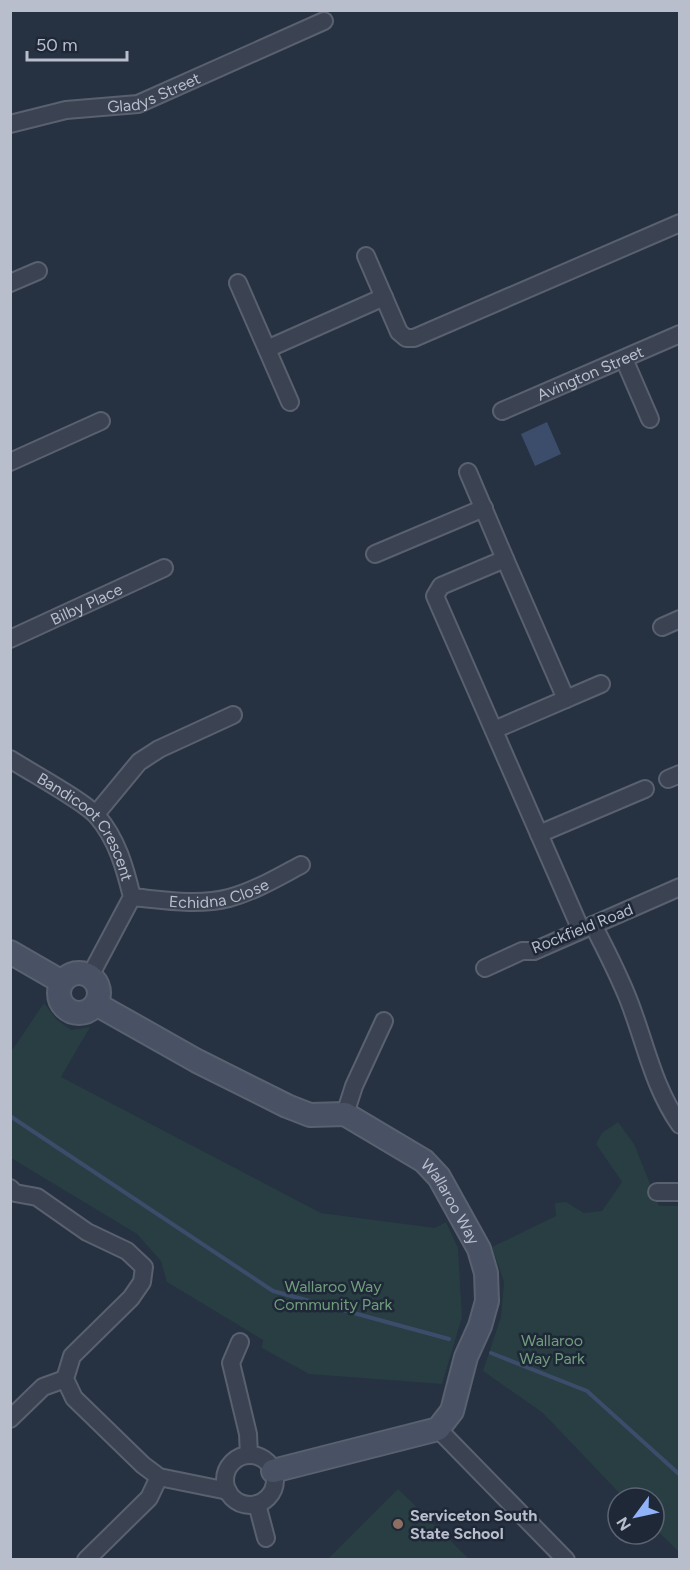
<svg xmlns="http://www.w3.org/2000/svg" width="690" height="1570" font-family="Figtree,sans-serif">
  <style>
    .green { fill: #283e43 }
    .water { fill: #3c4d6b }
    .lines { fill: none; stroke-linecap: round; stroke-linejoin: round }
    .stream { stroke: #3c4d6b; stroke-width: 4 }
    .street-casing { stroke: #59616f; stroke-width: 20 }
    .secondary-casing { stroke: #59616f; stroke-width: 26 }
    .street { stroke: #3b4352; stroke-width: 16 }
    .secondary { stroke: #495165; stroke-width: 22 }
    .education-dot { fill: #8d6e63; stroke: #1f2837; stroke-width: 2 }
    .labels { text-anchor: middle; stroke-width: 5; stroke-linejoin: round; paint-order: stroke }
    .street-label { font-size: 16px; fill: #b8becc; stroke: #1f2837 }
    .park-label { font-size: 16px; fill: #6f9d7c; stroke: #1f2837 }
    .poi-label { font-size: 16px; font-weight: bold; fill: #b8becc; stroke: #1f2837; text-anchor: start }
  </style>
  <rect width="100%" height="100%" fill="#263142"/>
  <g class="green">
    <path d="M44,1003L57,1020L71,1030L90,1027L61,1077L321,1213L435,1228L446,1222L458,1248L462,1317L442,1384L309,1374L262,1348L263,1340L167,1282L161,1261L137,1234L11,1158V1048L13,1049Z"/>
    <path d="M618,1122L634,1144L659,1206H679V1552L654,1527V1498H624L543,1413L483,1371L501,1317L504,1282L492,1247L556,1216L555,1203L566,1202L584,1213L602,1211L622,1182L596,1144L602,1133Z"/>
    <path d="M398,1489L469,1559H328Z"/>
  </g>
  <path class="water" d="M547,422L561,454L535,466L521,434Z"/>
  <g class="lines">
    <g class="stream">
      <path d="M10,1116L273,1291L449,1339"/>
      <path d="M491,1353L587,1391L680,1475"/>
    </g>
    <defs>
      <g id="street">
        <path id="s1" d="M10,124L66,110L138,104L324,21"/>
        <path d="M366,256L399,332L406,338H414L680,223"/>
        <path d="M10,283L38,271"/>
        <path d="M238,283L290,402"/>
        <path d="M267,349L384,297"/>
        <path d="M624,359L650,419"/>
        <path id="s2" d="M502,411L680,334"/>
        <path d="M10,462L101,421"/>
        <path d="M468,472L505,559"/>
        <path d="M375,554L484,508"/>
        <path d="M662,627L680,619"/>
        <path id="s3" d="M10,639L164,568"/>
        <path d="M566,699L505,559L441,586L435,596L581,930"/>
        <path d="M494,730L601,684"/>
        <path id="s4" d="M10,759C30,772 84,801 97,816C117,839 125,868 132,897L90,976"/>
        <path d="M668,779L680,774"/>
        <path d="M96,814L139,762L159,749L233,715"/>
        <path d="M539,834L645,789"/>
        <path id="s5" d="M132,897C163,900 198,906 229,898C255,891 278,877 301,865"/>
        <path d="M593,925C605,948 617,972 627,996C645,1040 652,1085 680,1125"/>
        <path d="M485,968L522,951H534L680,887"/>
        <path d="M345,1114L354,1086L384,1021"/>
        <path d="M10,1188L15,1193L37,1197L87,1232L127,1251L144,1267L142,1282L131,1298L72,1356L65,1379L74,1398L143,1465L159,1477L228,1491"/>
        <path d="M657,1192H680"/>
        <path d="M240,1342L231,1363L248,1434L249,1455"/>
        <path d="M10,1419L43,1387L65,1379"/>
        <path d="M438,1429L566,1560"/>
        <circle cx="250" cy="1480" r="25"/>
        <path d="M257,1504L266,1538"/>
        <path d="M86,1560L149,1498L159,1477"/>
      </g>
      <g id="secondary">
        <path d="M10,952L62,982"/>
        <circle cx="79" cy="993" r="20"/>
        <path id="s6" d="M96,1004L197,1061L287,1106L310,1115L345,1114L424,1161L439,1177L479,1249L486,1273L487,1301L480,1326L466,1357L452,1411L438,1429L273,1471"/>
      </g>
    </defs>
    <use href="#street" class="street-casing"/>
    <use href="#secondary" class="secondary-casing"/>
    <use href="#street" class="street"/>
    <use href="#secondary" class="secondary"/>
  </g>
  <circle class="education-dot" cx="398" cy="1524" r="6"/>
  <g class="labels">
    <g class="street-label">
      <text dy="6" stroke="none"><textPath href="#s1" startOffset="148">Gladys Street</textPath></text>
      <text dy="6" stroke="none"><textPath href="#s2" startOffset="96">Avington Street</textPath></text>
      <text dy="6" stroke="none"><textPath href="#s3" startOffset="84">Bilby Place</textPath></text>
      <text dy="6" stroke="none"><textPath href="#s4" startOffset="105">Bandicoot Crescent</textPath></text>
      <text dy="6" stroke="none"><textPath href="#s5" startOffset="88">Echidna Close</textPath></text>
      <text transform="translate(582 928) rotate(-22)" y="6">Rockfield Road</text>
      <text dy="6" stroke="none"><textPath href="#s6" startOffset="417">Wallaroo Way</textPath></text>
    </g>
    <g class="park-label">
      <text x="333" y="1292">Wallaroo Way<tspan x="333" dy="18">Community Park</tspan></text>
      <text x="552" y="1346">Wallaroo<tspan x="552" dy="18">Way Park</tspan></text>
    </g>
    <g class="poi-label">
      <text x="410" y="1521">Serviceton South<tspan x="410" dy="18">State School</tspan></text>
    </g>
  </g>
  <rect width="690" height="1570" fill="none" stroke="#b8becc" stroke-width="24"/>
  <g transform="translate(636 1516) rotate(237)"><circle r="28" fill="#1f2837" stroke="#5c6473" stroke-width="1.5"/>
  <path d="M0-4.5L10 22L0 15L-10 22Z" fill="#90b2f9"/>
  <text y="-9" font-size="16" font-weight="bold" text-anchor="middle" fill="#b8becc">N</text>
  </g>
  <path d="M27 51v9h100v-9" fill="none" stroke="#b8becc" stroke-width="3"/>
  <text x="36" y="51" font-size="18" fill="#b8becc" stroke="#1f2837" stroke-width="4.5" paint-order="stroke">50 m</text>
</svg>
